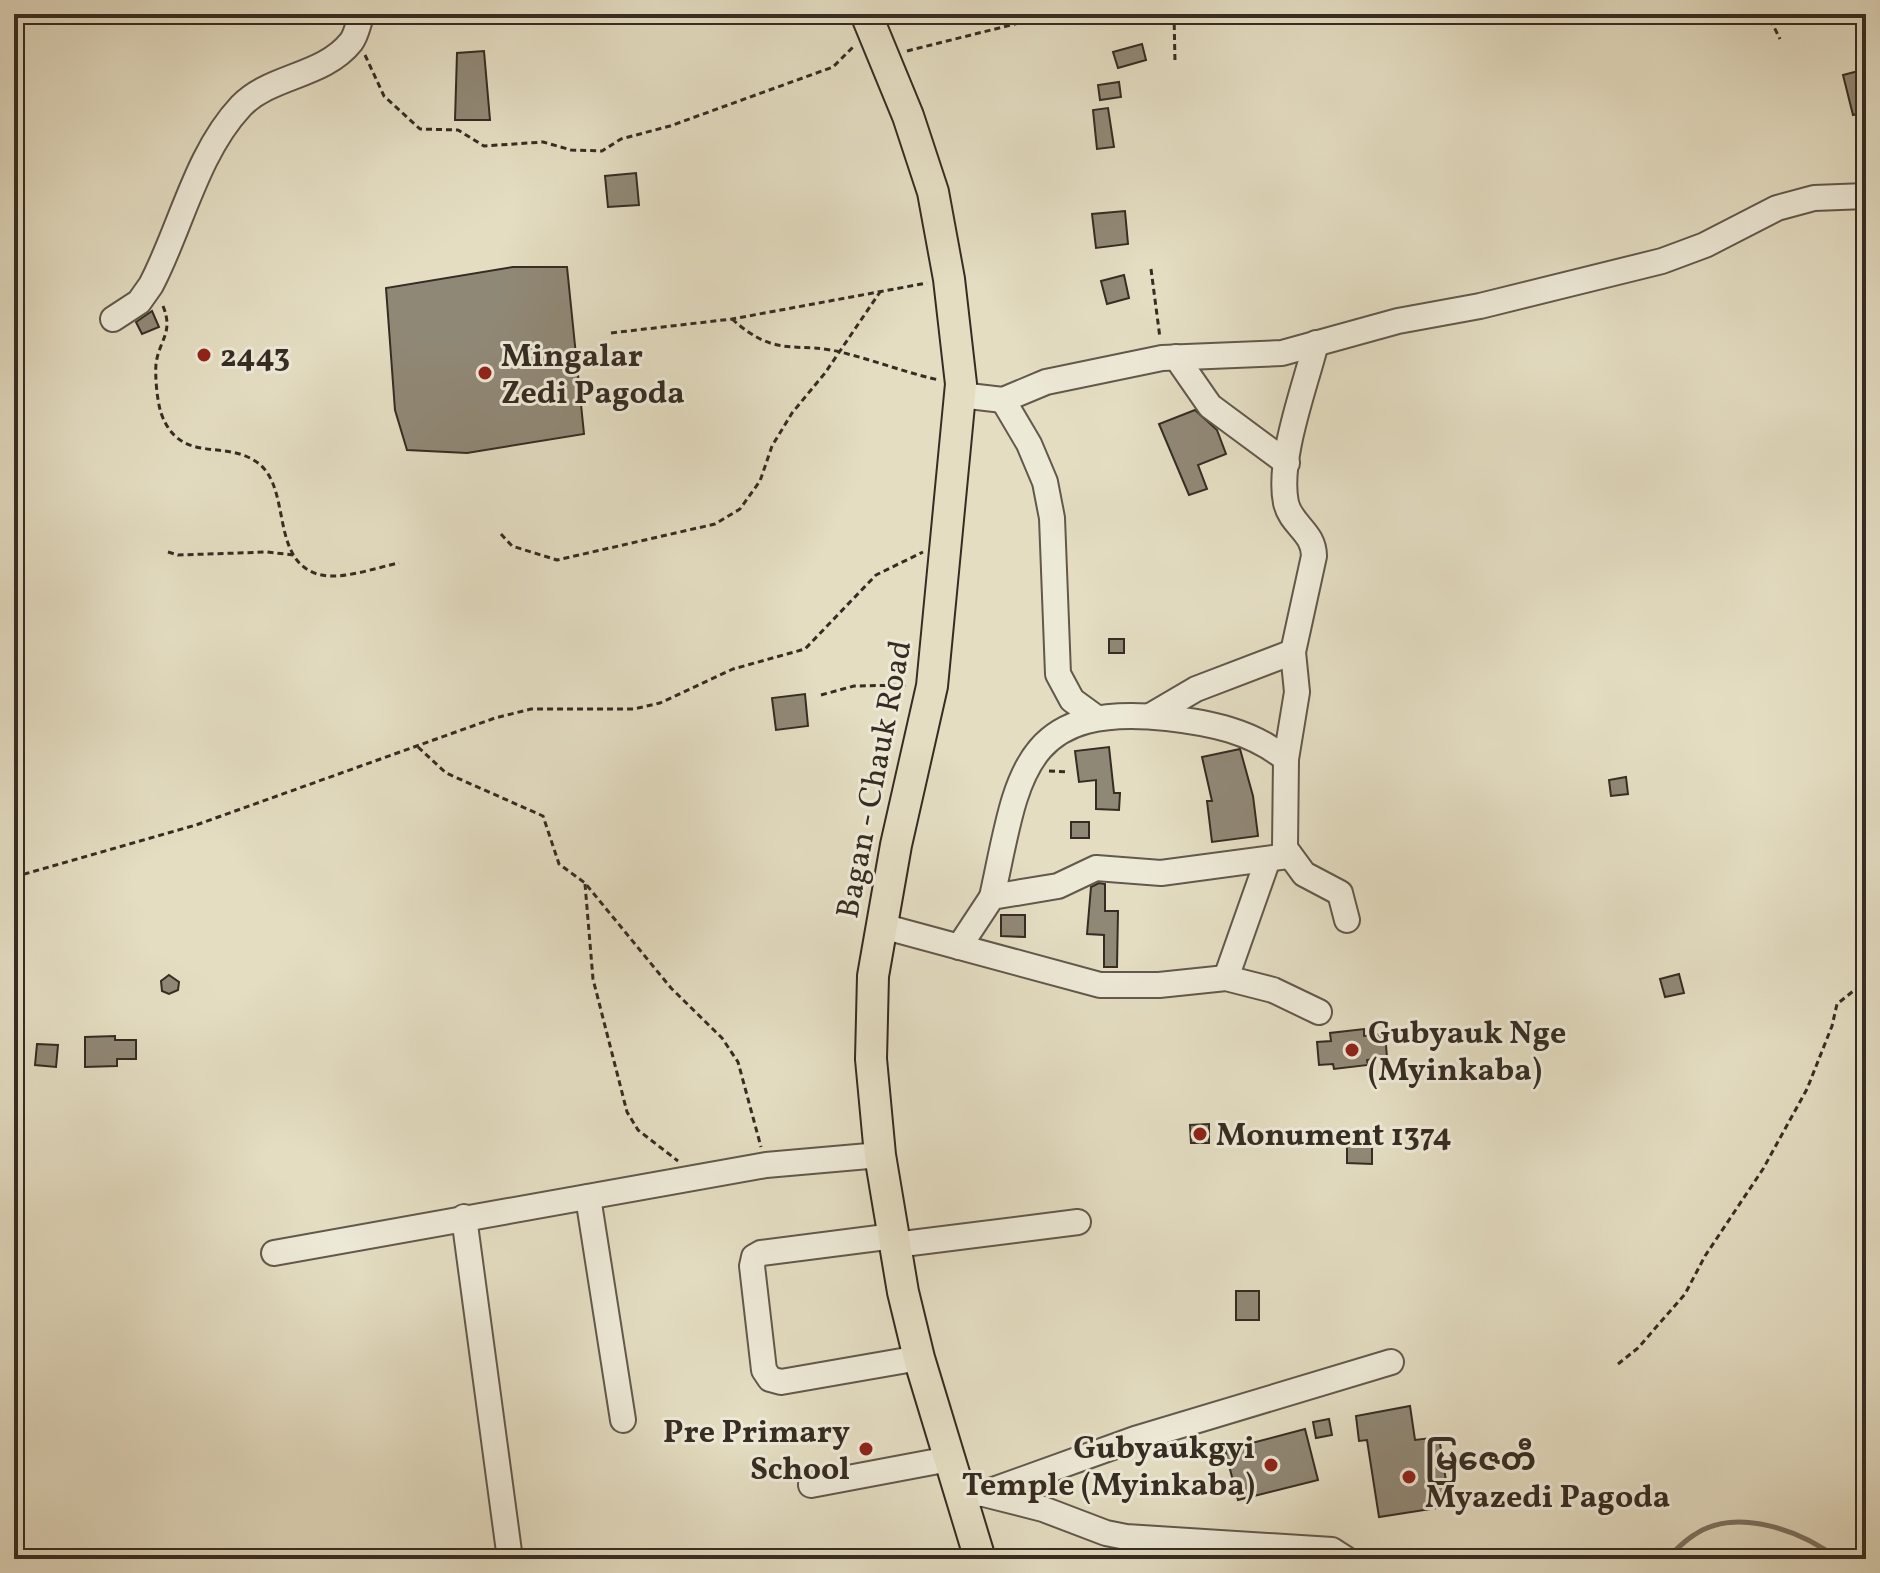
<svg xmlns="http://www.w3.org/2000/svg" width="1880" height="1573" font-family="Vollkorn,'Noto Sans Myanmar',serif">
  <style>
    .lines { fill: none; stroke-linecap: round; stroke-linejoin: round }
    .stream { stroke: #7b7262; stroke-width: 5 }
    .building { fill: #908876; stroke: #362c23; stroke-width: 2 }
    .minor-casing { stroke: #62584b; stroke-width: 28 }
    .major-casing { stroke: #362c23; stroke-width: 34 }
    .path { stroke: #362c23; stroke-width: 3; stroke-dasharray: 6 4; stroke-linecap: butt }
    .minor { stroke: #ede9d7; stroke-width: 24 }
    .major { stroke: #e4ddc2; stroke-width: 30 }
    .poi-dot { fill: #8f2418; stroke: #ede9d7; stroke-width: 3 }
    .labels { text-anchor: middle; stroke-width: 6; stroke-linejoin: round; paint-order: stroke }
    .poi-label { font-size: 32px; font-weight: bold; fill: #362c23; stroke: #ede9d7; text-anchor: start }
    .street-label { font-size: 32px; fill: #362c23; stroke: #ede9d7 }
  </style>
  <rect width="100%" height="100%" fill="#e4ddc2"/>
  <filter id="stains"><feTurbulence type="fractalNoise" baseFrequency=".0025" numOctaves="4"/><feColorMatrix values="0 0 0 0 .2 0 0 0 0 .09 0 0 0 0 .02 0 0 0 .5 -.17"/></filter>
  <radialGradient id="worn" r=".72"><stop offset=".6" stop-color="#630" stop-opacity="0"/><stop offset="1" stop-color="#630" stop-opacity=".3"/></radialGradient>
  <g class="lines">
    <path class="stream" d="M1666,1559C1675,1551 1684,1541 1694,1535C1736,1506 1802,1531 1838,1559"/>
  </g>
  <g class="building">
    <path d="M1142,44L1146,60L1118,68L1113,52Z"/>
    <path d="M484,51L490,120H455L457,53Z"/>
    <path d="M1866,69V112L1853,115L1843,75Z"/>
    <path d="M1119,82L1121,97L1100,100L1098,85Z"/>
    <path d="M1108,108L1114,147L1097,149L1093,110Z"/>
    <path d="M636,173L639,205L608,207L605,176Z"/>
    <path d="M1125,211L1128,244L1096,248L1092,214Z"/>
    <path d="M513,267H567L584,434L467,453L407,450L395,410L386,288Z"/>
    <path d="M1124,275L1129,298L1107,304L1101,281Z"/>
    <path d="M152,311L159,327L142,334L136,322Z"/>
    <path d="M1195,410L1217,430L1226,454L1198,465L1207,489L1189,495L1159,424Z"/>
    <rect x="1109" y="639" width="15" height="14"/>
    <path d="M805,694L808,726L776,730L772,698Z"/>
    <path d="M1109,747L1114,793H1120L1119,810L1096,809V780L1079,782L1075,751Z"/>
    <path d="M1240,749L1253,796L1258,836L1212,842L1207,801H1212L1202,757Z"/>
    <path d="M1626,777L1628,794L1611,796L1609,780Z"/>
    <rect x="1071" y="822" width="18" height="16"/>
    <path d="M1099,883L1105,884V911H1118L1117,967H1104V935L1087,934L1091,887Z"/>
    <path d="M1001,915H1025V937L1001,936Z"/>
    <path d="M1679,974L1684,993L1665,997L1660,979Z"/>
    <path d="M169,975L179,982L178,990L169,994L162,991L161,981Z"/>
    <path d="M1364,1029V1036L1385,1034L1387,1057L1367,1060L1368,1065L1334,1069L1333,1064L1319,1065L1317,1042L1331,1041L1330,1033Z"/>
    <path d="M115,1036V1040H136V1059H117V1066L85,1067V1037Z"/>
    <path d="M37,1044L58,1045L56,1067L35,1065Z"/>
    <path d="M1209,1124V1143H1191L1190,1125Z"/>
    <path d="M1347,1136H1372V1164L1347,1163Z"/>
    <rect x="1236" y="1291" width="23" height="29"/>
    <path d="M1410,1406L1415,1440L1439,1437L1450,1506L1379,1517L1367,1440L1359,1441L1356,1416Z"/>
    <path d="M1329,1419L1332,1435L1316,1438L1313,1422Z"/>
    <path d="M1305,1429L1318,1480L1238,1500L1225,1450Z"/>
  </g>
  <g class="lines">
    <defs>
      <g id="minor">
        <path d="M113,319L139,302L151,285C181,228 196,154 241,106C271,75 323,77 351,42C357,34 358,23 362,14"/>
        <path d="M1316,343C1305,387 1277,460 1286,503C1291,525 1314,532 1314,556L1293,652L1297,692L1286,759L1285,848L1304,874L1340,893L1347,920"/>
        <path d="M1176,357L1210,406L1287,463"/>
        <path d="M960,395L1003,400L1046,382L1162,358L1282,353L1398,321L1480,306L1662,261L1705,245L1777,208L1814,198L1866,196"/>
        <path d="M1003,400L1029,444L1045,482L1052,518L1058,674L1072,700L1094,716"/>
        <path d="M1150,716L1196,689L1293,652"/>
        <path d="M992,897C1018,779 1019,702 1167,718C1211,723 1251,731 1286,759"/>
        <path d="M882,926L1100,985H1159L1226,978L1273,990L1319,1012"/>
        <path d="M959,947L992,897L1058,886L1096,868L1161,873L1288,856"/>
        <path d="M1226,978L1268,859"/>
        <path d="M588,1197L623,1420"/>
        <path d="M464,1217L510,1559"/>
        <path d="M894,1236L761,1253L754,1257L752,1266L764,1370L770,1379L781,1382L919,1358"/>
        <path d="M895,1245L1078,1222"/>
        <path d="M274,1253L766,1165L880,1155"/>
        <path d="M811,1485L949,1459"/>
        <path d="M980,1493L1043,1509L1106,1533L1126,1537L1332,1550L1346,1559"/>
        <path d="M982,1494L1135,1439L1391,1362"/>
      </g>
      <path id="major" d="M866,14L908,116L933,192L949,279L961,384L932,686L896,845L873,976L871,1059L880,1155L903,1292L919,1358L980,1559"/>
    </defs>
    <use href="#minor" class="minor-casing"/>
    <use href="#major" class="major-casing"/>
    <g class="path">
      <path d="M1174,14L1175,61"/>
      <path d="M1762,14L1770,19L1780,39"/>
      <path d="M907,51L1055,14"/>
      <path d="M365,55L384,96L420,129L458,130L484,146L543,142L571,150L602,151L621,139L670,126L833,67L855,45"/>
      <path d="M1151,269L1160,338"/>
      <path d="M14,276V277"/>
      <path d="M163,306C174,333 159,340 156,364C155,377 157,400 161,413C180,466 225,438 258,463C290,487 272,551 310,571C334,584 373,568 399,563"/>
      <path d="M732,319C779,361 796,339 848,354C879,362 907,373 939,380"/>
      <path d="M611,333L732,319L927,283"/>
      <path d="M501,534L512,546L557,560L715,524L740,509L760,481L772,446L792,413L825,373L880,292"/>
      <path d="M168,552L178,555L267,552L294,555"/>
      <path d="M821,695L854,686L908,685"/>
      <path d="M418,747L446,773L543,816L559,864L585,883L671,988L722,1038L738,1062L761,1147"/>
      <path d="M1049,771L1069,772"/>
      <path d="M14,877L196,825L495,718L531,709H634L660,703L733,669L805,649L876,575L923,552"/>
      <path d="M585,884L593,979L627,1112L638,1130L678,1161"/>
      <path d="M1618,1364L1638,1348L1685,1294L1705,1256L1763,1169L1807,1089L1832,1026L1837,1004L1866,981"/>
    </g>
    <use href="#minor" class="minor"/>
    <use href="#major" class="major"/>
  </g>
  <g class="poi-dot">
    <circle cx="204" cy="355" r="8"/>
    <circle cx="485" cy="373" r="8"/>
    <circle cx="1352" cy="1050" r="8"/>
    <circle cx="1200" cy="1134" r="8"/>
    <circle cx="866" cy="1449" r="8"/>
    <circle cx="1271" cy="1465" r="8"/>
    <circle cx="1409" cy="1477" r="8"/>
  </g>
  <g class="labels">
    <g class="poi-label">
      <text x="220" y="366">2443</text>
      <text x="501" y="366">Mingalar<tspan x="501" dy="37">Zedi Pagoda</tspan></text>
      <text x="1368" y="1043">Gubyauk Nge<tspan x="1368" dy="37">(Myinkaba)</tspan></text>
      <text x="1216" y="1145">Monument 1374</text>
      <text x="850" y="1442" text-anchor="end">Pre Primary<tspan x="850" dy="37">School</tspan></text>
      <text x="1255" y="1458" text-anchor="end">Gubyaukgyi<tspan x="1255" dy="37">Temple (Myinkaba)</tspan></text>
      <text x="1425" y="1470">မြဇေတီ<tspan x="1425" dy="37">Myazedi Pagoda</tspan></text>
    </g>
    <g class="street-label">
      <text transform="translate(873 779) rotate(-79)" y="11">Bagan - Chauk Road</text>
    </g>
  </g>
  <rect width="1880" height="1573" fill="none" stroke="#e4ddc2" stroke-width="48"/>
  <rect x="16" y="16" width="1848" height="1541" fill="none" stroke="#362c23" stroke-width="4"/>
  <rect x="24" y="24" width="1832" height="1525" fill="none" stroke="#362c23" stroke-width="2"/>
  <rect width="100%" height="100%" filter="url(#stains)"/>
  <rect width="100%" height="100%" fill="url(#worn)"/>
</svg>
